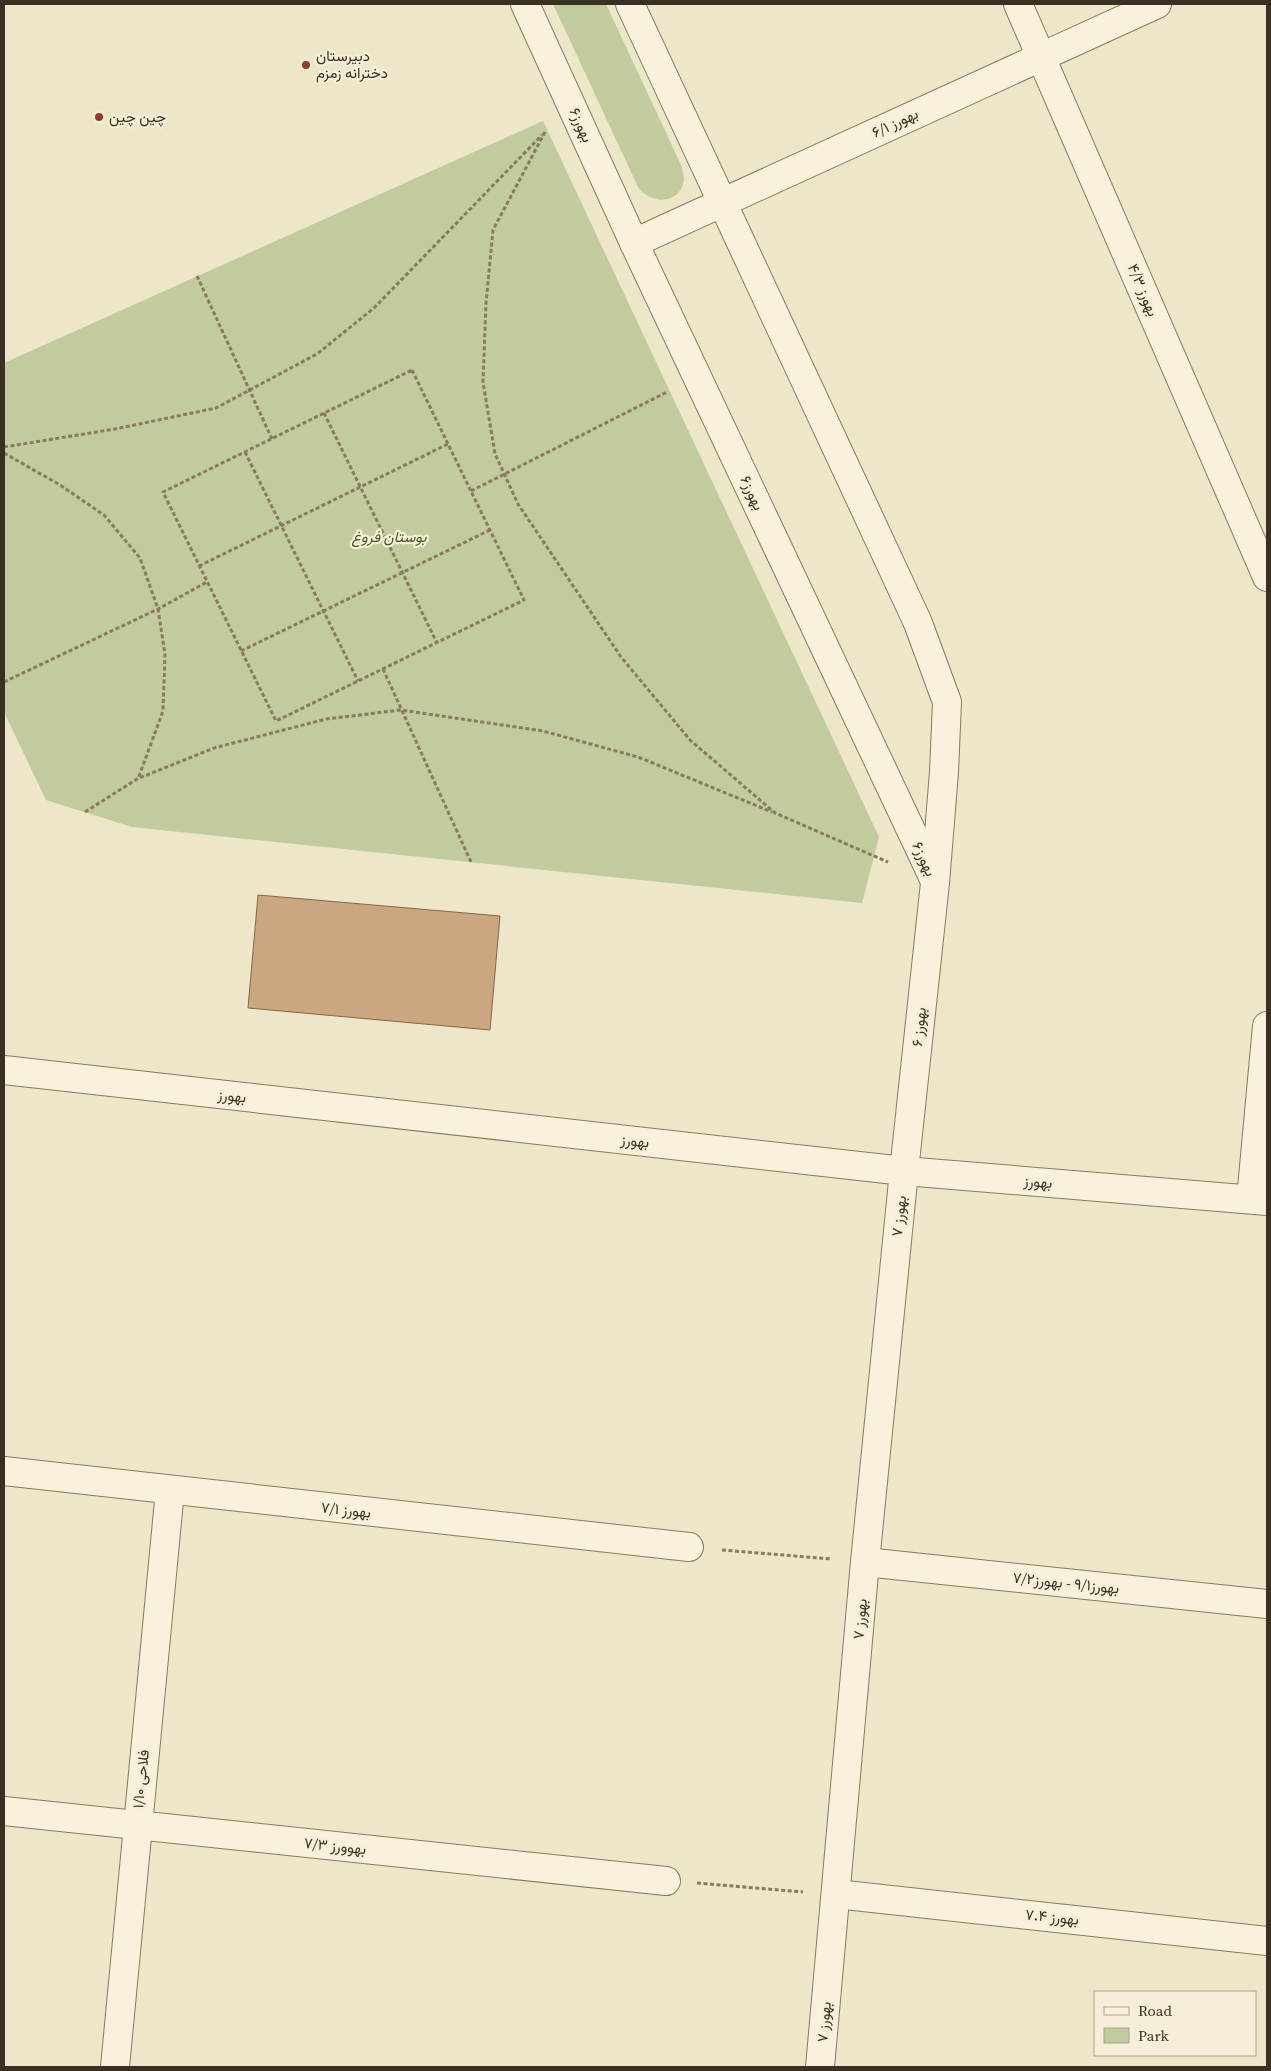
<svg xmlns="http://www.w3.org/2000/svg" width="1271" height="2071" font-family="'Source Serif 4',Vazirmatn,serif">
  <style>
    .green { fill: #c2cb9d }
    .building { fill: #caa681; stroke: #886645 }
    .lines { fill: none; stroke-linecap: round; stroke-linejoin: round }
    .minor-casing { stroke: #89795e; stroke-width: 30 }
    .path { stroke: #89795e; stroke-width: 3; stroke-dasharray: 4 2.5; stroke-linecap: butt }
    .minor { stroke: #f8f2dd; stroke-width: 28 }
    .poi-dot { fill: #963930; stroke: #f5efd9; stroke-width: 2 }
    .labels { text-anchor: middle; stroke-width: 4.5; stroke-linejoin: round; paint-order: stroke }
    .poi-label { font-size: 15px; fill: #3a3021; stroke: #f5efd9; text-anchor: start }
    .street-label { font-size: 15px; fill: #3a3021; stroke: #f5efd9 }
    .park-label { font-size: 15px; font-style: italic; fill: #465629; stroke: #f5efd9 }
  </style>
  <rect width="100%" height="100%" fill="#ede6c9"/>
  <g class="green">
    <path d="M553,4H606L682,167C682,171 684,176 684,179C681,205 651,205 638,187Z"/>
    <path d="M543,121L879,837L862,903L132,827L46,800L4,712V363Z"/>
  </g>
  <path class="building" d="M258,895L500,916L490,1030L248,1008Z"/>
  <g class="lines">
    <defs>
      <g id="minor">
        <path d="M525,4L634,243L935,881"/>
        <path d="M630,4L918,623L947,702L944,772L935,883L904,1171L865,1562L820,2067"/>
        <path d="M1018,4L1267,577"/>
        <path d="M634,243L1157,4"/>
        <path d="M4,1070L904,1171L1267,1201"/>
        <path d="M1251,1199L1267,1026"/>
        <path d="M4,1471L689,1547"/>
        <path d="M865,1562L1267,1604"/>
        <path d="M4,1811L666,1881"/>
        <path d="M836,1894L1267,1941"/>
        <path d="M115,2067L170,1490"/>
      </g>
    </defs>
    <use href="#minor" class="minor-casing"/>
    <g class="path">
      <path d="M545,132L493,230L486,303L483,382L495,454L518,504L621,657L690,740L775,813L888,862"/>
      <path d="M197,276L272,439"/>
      <path d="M412,370L524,600L276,721L163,492Z"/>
      <path d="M324,413L437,643"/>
      <path d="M4,447L115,429L216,408L317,354L374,308L542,135"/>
      <path d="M245,452L358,681"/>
      <path d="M4,453L60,485L104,515L140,558L158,609L165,654L163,711L138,779"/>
      <path d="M471,491L667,392"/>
      <path d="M199,566L448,444"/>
      <path d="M241,651L490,530"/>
      <path d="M383,669L471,862"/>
      <path d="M4,682L158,609L207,582"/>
      <path d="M85,812L137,779L214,748L326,719L401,710L543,731L638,757L772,812"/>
      <path d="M722,1550L832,1559"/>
      <path d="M697,1883L803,1892"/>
    </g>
    <use href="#minor" class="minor"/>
  </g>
  <g class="poi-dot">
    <circle cx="306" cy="65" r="5"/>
    <circle cx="99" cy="117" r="5"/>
  </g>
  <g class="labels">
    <g class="poi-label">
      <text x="316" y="61">دبیرستان<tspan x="316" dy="17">دخترانه زمزم</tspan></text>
      <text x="109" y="122">چین چین</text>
    </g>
    <g class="street-label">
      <text transform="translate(895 123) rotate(-25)" y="5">بهورز ۶/۱</text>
      <text transform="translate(581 125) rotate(66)" y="5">بهورز۶</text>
      <text transform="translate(1143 290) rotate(67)" y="5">بهورز ۴/۳</text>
      <text transform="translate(752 493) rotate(65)" y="5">بهورز۶</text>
      <text transform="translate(924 859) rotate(65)" y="5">بهورز۶</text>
      <text transform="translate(919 1027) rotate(-84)" y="5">بهورز ۶</text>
      <text transform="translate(232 1096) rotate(6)" y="5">بهورز</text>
      <text transform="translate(635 1141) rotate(6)" y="5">بهورز</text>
      <text transform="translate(1038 1182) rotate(5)" y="5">بهورز</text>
      <text transform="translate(899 1216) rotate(-84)" y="5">بهورز ۷</text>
      <text transform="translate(346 1510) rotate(6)" y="5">بهورز ۷/۱</text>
      <text transform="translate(1066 1583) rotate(6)" y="5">بهورز۹/۱ - بهورز۷/۲</text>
      <text transform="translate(860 1619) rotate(-85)" y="5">بهورز ۷</text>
      <text transform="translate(141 1779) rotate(-84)" y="5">فلاحی ۱/۱۰</text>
      <text transform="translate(335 1846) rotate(6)" y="5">بهوورز ۷/۳</text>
      <text transform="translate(1052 1917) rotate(6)" y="5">بهورز ۷.۴</text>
      <text transform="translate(824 2022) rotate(-85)" y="5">بهورز ۷</text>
    </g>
    <g class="park-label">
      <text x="389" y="542">بوستان فروغ</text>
    </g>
  </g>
  <rect width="1271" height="2071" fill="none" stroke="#3a3021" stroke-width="10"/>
  <rect x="1094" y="1991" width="162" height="65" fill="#f5efd9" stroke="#aaa38f"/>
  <rect x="1104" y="2007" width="25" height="8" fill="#f8f2dd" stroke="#aaa38f"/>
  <text x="1138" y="2016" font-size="15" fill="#3a3021">Road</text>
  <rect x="1104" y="2028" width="25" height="15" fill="#c2cb9d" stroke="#aaa38f"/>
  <text x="1138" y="2041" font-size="15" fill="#3a3021">Park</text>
</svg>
